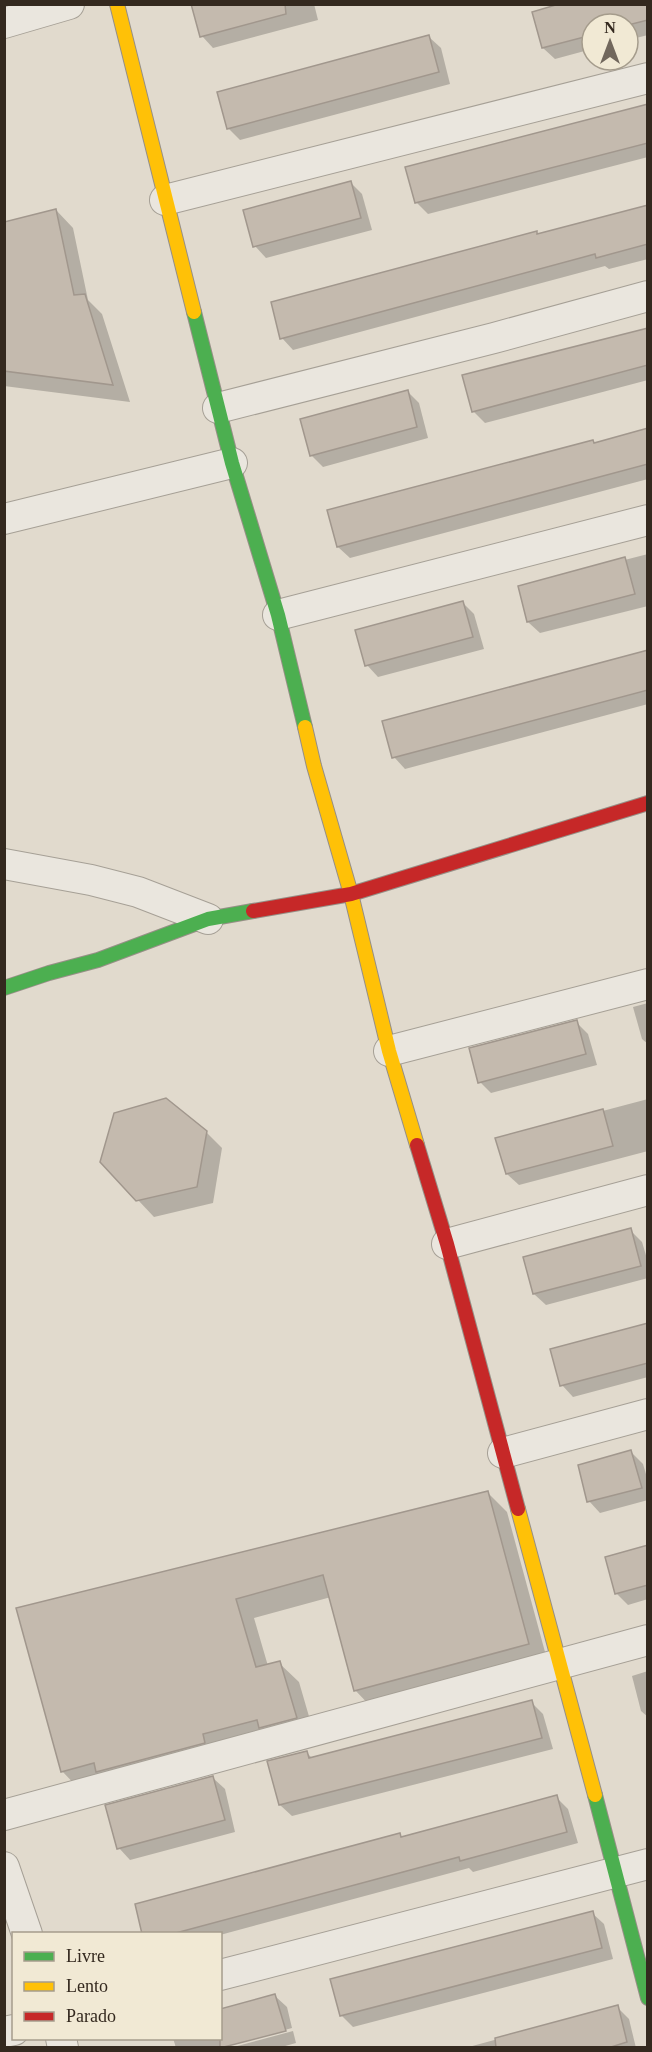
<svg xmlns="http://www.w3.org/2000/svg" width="652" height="2052" font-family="'Times New Roman',serif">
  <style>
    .shadow { fill: #0003 }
    .building { fill: #c4baae; stroke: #a1978d; stroke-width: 1.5 }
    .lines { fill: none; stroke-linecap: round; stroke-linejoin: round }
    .street-casing { stroke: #a6a096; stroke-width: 32 }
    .fast-casing { stroke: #968f86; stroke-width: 16 }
    .slow-casing { stroke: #968f86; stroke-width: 16 }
    .jam-casing { stroke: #968f86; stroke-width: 16 }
    .street { stroke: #eae6de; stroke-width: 30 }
    .fast { stroke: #4caf50; stroke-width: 14 }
    .slow { stroke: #ffc107; stroke-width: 14 }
    .jam { stroke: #c62828; stroke-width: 14 }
  </style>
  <rect width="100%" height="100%" fill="#e1dacd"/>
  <g class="shadow">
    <path d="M193,4H314L318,20L213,48L202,36Z"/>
    <path d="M648,4V35L628,40V24H592V49L555,59L543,48L534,13Z"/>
    <path d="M429,37L441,48L450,84L240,140L228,128Z"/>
    <path d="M648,105V157L428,214L416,202Z"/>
    <path d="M351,183L362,194L372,230L266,258L255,246Z"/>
    <path d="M648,206V259L609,269L605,266L293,350L282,338L536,232L539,235Z"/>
    <path d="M56,210L73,228L88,300L102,314L130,402L4,386V224Z"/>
    <path d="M648,328V380L485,423L473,411Z"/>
    <path d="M407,391L419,403L428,438L323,467L311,455Z"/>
    <path d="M648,430V479L350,558L338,547L329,511L592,441L595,444Z"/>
    <path d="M648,554V606L540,633L528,622L519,587Z"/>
    <path d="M463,603L474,614L484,649L378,677L367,665Z"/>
    <path d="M648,652V704L405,769L394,757Z"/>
    <path d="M648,1003V1044L642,1039L633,1007Z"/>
    <path d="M576,1022L588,1034L597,1065L491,1093L480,1082Z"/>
    <path d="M648,1099V1151L519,1185L507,1174L497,1139Z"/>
    <path d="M206,1132L222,1148L213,1203L154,1217L138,1200Z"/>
    <path d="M630,1230L642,1242L648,1262V1278L546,1305L534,1294Z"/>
    <path d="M648,1325V1377L573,1397L562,1385Z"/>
    <path d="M631,1452L643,1464L648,1481V1500L600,1513L589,1501Z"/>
    <path d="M487,1492L507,1512L548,1663L374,1710L355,1690L331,1597L254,1618L268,1666L279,1663L299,1682L315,1737L81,1791L62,1771L18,1609Z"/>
    <path d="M648,1547V1599L628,1605L616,1593Z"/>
    <path d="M648,1671V1717L641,1711L632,1676Z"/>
    <path d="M531,1702L543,1714L553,1749L292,1816L280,1805L269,1762L306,1752L313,1759Z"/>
    <path d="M213,1778L225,1789L235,1832L130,1860L119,1848Z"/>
    <path d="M556,1797L568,1809L578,1843L473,1872L469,1868L220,1935V1934H144L400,1835L403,1838Z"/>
    <path d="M592,1913L604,1924L613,1959L353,2027L341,2015Z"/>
    <path d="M275,1996L287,2007L292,2028L218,2048H176L173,2038H220Z"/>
    <path d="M617,2007L629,2019L636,2048H465Z"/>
    <path d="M293,2031L296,2043L278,2048H230Z"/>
  </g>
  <g class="building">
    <path d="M191,4H285L286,14L200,37Z"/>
    <path d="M559,4H648V20L628,25V24H592V35L542,48L532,12Z"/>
    <path d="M429,35L439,72L227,129L217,92Z"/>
    <path d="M648,104V143L415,203L405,167Z"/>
    <path d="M351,181L361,218L253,247L243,210Z"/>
    <path d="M648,205V244L596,258L595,254L280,339L271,302L537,231V234Z"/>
    <path d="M56,209L74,295L85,294L113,385L4,371V222Z"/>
    <path d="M648,328V365L472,412L462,375Z"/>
    <path d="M408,390L417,427L310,456L300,419Z"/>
    <path d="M648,428V464L337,547L327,510L593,440L594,443Z"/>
    <path d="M625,557L635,594L527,622L518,586Z"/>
    <path d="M463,601L473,637L365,666L355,630Z"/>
    <path d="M648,650V690L392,758L382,721Z"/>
    <path d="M577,1020L586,1054L478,1083L469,1048Z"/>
    <path d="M166,1098L207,1131L197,1187L136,1201L100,1162L114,1113Z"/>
    <path d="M603,1109L613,1146L506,1174L495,1138Z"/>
    <path d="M631,1228L641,1266L533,1294L523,1257Z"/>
    <path d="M648,1323V1363L560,1386L550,1349Z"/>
    <path d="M631,1450L642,1488L587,1502L578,1465Z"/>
    <path d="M488,1491L529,1644L354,1691L323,1575L236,1599L256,1667L280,1661L297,1718L259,1728L257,1720L203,1734L205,1743L96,1772L94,1763L61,1772L16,1608Z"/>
    <path d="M648,1545V1585L615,1594L605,1557Z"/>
    <path d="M532,1700L542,1738L279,1805L267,1761L307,1751L309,1758Z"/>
    <path d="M213,1776L225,1820L117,1849L105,1805Z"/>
    <path d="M557,1795L567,1832L460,1861L459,1857L172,1934H142L135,1904L400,1833L401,1837Z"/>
    <path d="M593,1911L602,1948L340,2016L330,1979Z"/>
    <path d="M275,1994L286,2031L220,2048V2009Z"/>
    <path d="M618,2005L627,2042L608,2048H496L495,2038Z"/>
  </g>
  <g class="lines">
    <defs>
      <g id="street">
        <path d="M4,23L69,4"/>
        <path d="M165,200L648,78"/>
        <path d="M218,408L494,338L648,296"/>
        <path d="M4,519L232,463"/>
        <path d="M278,615L648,520"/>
        <path d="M4,864L91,880L138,892L208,919"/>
        <path d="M389,1051L648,984"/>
        <path d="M447,1244L648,1190"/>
        <path d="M503,1453L648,1414"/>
        <path d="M4,1815L648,1640"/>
        <path d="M4,1867L27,1934"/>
        <path d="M220,1975L648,1864"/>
        <path d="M4,2032L14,2030"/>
        <path d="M61,2038L63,2048"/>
      </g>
      <g id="fast">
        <path d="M194,312L232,463L278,615L305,727"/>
        <path d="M4,988L49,973L98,960L208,919L253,911"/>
        <path d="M595,1795L648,1998"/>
      </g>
      <g id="slow">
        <path d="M117,4L194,312"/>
        <path d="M305,727L314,766L351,894L389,1051L417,1145"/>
        <path d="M518,1509L595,1795"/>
      </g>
      <g id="jam">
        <path d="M253,911L351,894L648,803"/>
        <path d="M417,1145L447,1244L518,1509"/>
      </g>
    </defs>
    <use href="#street" class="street-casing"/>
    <use href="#fast" class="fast-casing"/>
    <use href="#slow" class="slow-casing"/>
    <use href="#jam" class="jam-casing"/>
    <use href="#street" class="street"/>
    <use href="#fast" class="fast"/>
    <use href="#slow" class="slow"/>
    <use href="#jam" class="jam"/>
  </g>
  <rect width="652" height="2052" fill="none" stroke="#34291f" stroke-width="12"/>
  <rect x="12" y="1932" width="210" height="108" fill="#f1e9d4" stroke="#a59c8c" stroke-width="1.5"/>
  <rect x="24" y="1952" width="30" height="9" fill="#4caf50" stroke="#a59c8c" stroke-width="1.5"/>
  <text x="66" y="1962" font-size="18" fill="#34291f">Livre</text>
  <rect x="24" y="1982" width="30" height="9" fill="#ffc107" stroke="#a59c8c" stroke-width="1.5"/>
  <text x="66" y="1992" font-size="18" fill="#34291f">Lento</text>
  <rect x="24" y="2012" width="30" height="9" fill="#c62828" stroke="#a59c8c" stroke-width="1.5"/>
  <text x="66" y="2022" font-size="18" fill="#34291f">Parado</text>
  <g transform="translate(610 42)"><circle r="28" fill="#f1e9d4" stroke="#a59c8c" stroke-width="1.5"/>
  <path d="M0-4.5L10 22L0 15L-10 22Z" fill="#71675c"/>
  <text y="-9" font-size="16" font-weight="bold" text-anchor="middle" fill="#34291f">N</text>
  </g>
</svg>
